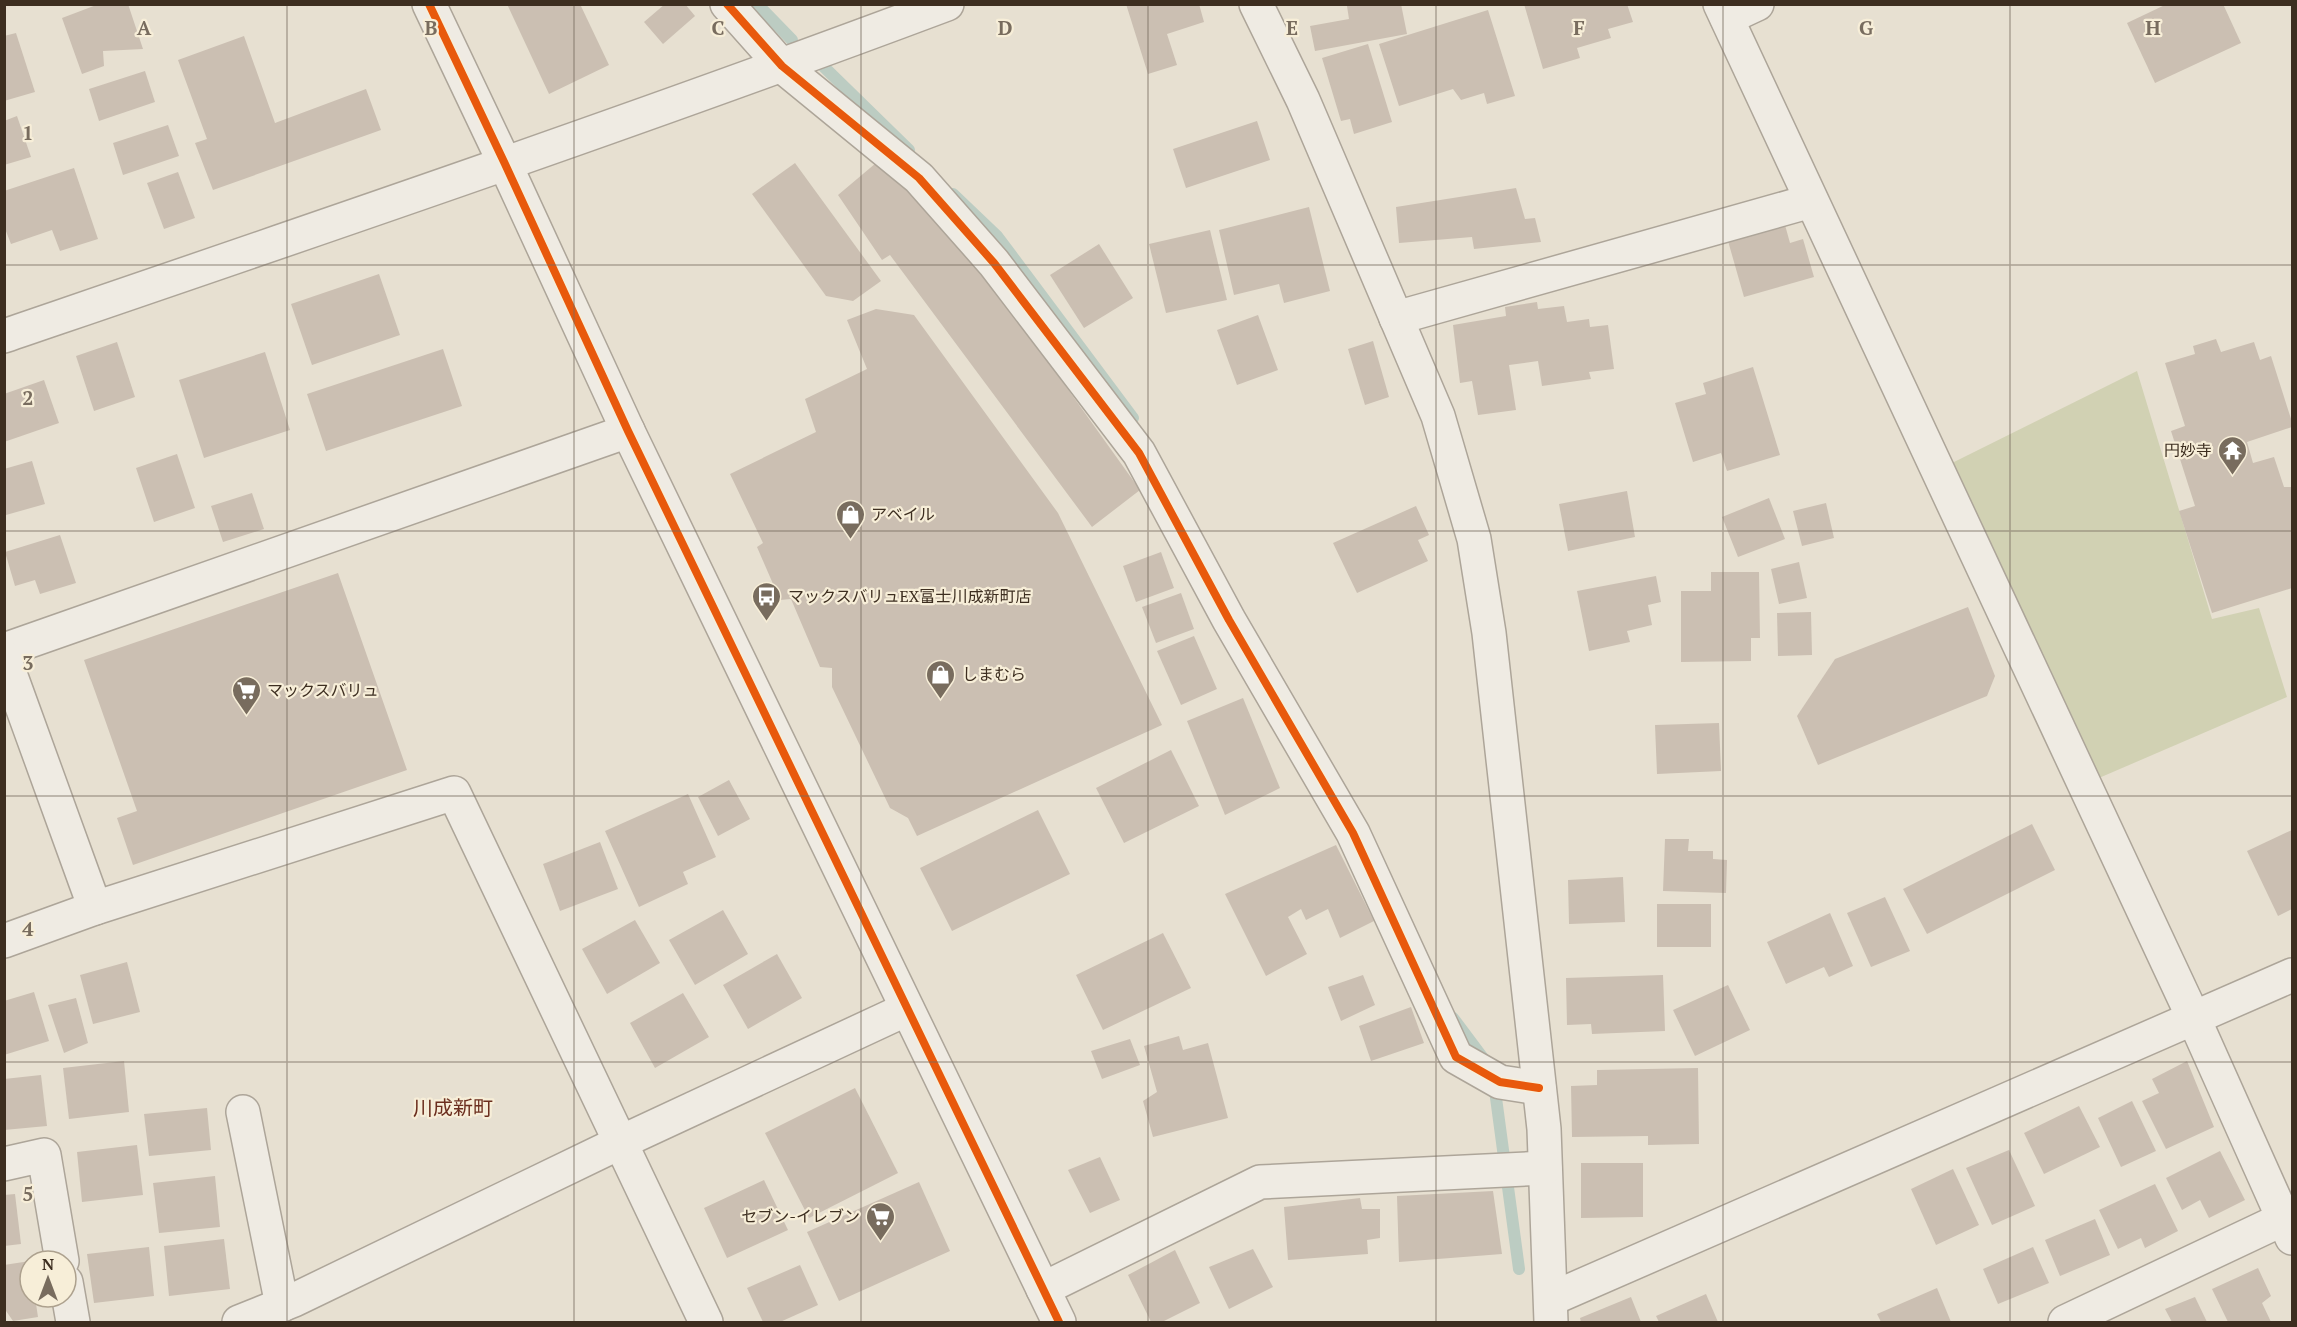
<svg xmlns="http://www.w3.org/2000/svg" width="2297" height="1327" font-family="'PT Serif','Noto Sans JP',serif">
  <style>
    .cemetery { fill: #d1d1b3 }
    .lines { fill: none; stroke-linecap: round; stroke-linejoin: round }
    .stream { stroke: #bcccc2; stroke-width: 12 }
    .building { fill: #cbbfb2 }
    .minor-casing { stroke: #ada599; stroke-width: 36 }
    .minor { stroke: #efebe3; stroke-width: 33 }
    .cycleway-casing { stroke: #f7eed8; stroke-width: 11 }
    .cycleway { stroke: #e8590c; stroke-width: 8 }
    .grid { fill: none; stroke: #786c5e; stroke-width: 1.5; stroke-opacity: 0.55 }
    .labels { text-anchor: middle; stroke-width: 4.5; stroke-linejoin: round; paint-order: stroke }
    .poi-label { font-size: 16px; fill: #3d2e20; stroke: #f7eed8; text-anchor: start }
    .quarter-label { font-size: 20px; fill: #6b2e1e; stroke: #f7eed8 }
    .grid-label { font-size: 20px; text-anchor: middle; font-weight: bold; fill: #786c5e; stroke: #f7eed8; stroke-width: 4.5; stroke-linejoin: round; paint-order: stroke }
  </style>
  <rect width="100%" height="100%" fill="#e7e0d1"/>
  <path class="cemetery" d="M2137,371L2212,619L2259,608L2287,697L2092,781L1952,463Z"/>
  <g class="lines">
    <g class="stream">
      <path d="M757,4L792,40"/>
      <path d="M824,67L909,150"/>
      <path d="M953,194L997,236L1133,418"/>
      <path d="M1453,1018L1486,1062"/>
      <path d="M1494,1083L1519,1269"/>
    </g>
  </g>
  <g class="building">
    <path d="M99,4H128L143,49L103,51L104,66L82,74L62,18Z"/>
    <path d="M507,4H580L609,65L549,94Z"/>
    <path d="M665,4H685L695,16L663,44L644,22Z"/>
    <path d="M1126,4H1199L1204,22L1167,34L1177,65L1148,74Z"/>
    <path d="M1354,4H1401L1407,34L1315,51L1310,26L1349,19L1347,6Z"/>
    <path d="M1524,4H1627L1633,22L1608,29L1611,38L1577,48L1580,58L1543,69Z"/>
    <path d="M2167,4H2223L2241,43L2155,83L2127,23Z"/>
    <path d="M1488,10L1515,96L1487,104L1484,93L1461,100L1453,89L1399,106L1379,44Z"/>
    <path d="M16,33L35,92L4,101V36Z"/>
    <path d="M244,36L275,123L366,89L381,130L213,190L195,143L207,139L178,60Z"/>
    <path d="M1368,44L1392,122L1354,134L1350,119L1341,121L1322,58Z"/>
    <path d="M145,71L155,102L99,121L89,89Z"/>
    <path d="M17,116L31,157L4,165V121Z"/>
    <path d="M1257,121L1270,160L1186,188L1173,149Z"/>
    <path d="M168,125L179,156L123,175L113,143Z"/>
    <path d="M795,163L881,281L853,301L826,296L752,194Z"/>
    <path d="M876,163L954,230L1140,490L1092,527L890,255L882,260L838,195Z"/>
    <path d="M74,168L98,239L60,251L52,230L11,244L4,226V191Z"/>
    <path d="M178,172L195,218L164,229L147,183Z"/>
    <path d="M1516,188L1525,219L1535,218L1541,242L1474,249L1472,237L1399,243L1396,207Z"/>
    <path d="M1309,207L1330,291L1284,303L1279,284L1234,295L1219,230Z"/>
    <path d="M1785,225L1790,243L1803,239L1814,277L1744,297L1728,241Z"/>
    <path d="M1210,230L1227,300L1166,313L1149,244Z"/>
    <path d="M1099,244L1133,298L1084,328L1050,275Z"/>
    <path d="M379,274L400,335L312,365L291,304Z"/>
    <path d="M1537,302L1538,309L1564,306L1567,322L1589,319L1590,327L1608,325L1614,369L1589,372L1591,379L1542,386L1538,361L1509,365L1516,410L1478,415L1472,381L1460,383L1453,325L1506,316L1505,307Z"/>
    <path d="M876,309L914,315L1058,513L1162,725L917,836L908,818L890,808L832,687V668L820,667L791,599L780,600L757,547L763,543L730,474L816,432L805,399L867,369L847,320Z"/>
    <path d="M1258,315L1278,370L1237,385L1217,330Z"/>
    <path d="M2216,339L2221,352L2254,342L2260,360L2271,356L2292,422V427L2247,442L2253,463L2274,457L2284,487H2292V588L2212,613L2179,511L2195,506L2171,431L2185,426L2165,363L2195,354L2193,346Z"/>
    <path d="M1373,341L1389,397L1365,405L1348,349Z"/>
    <path d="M117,342L135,397L94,411L76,356Z"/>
    <path d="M443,349L462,406L326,451L307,394Z"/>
    <path d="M265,352L290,430L204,458L179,380Z"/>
    <path d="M1753,367L1780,455L1727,471L1721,453L1693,462L1675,403L1706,394L1703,383Z"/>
    <path d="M44,380L59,423L4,442V394Z"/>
    <path d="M177,454L195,508L154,522L136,468Z"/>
    <path d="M32,461L45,504L6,515L4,469Z"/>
    <path d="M1627,491L1635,537L1568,551L1559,504Z"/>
    <path d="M252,493L264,529L223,542L211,506Z"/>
    <path d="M1769,498L1785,539L1738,557L1722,517Z"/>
    <path d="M1826,503L1834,538L1802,546L1793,511Z"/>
    <path d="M1416,506L1429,535L1418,540L1428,561L1357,593L1333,543Z"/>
    <path d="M60,535L76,583L40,594L35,580L15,586L5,552Z"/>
    <path d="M1161,552L1174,588L1136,602L1123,566Z"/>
    <path d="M1799,562L1807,598L1779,604L1771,569Z"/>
    <path d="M1711,572H1759L1760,638H1751V661L1681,662V591H1711Z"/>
    <path d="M338,573L407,770L133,865L117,818L137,811L84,660Z"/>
    <path d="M1656,576L1661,602L1648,605L1652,625L1627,631L1630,642L1589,651L1577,591Z"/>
    <path d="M1181,593L1194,629L1156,643L1142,607Z"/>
    <path d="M1968,607L1995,676L1987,696L1818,765L1797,716L1835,659Z"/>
    <path d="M1811,612L1812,655L1778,656L1777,613Z"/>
    <path d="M1194,636L1217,689L1181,705L1157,651Z"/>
    <path d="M1243,698L1280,788L1225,815L1187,721Z"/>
    <path d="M1719,723L1721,771L1657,774L1655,725Z"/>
    <path d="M1171,750L1199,806L1124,843L1096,788Z"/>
    <path d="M729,780L750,819L718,836L698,797Z"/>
    <path d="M688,794L716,857L683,872L688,884L639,907L605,831Z"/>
    <path d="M1038,810L1070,874L952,931L920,868Z"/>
    <path d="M2032,824L2055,870L1927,934L1903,889Z"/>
    <path d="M2292,830V909L2278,916L2247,851Z"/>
    <path d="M1665,839H1689L1688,851H1713V859L1727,860L1726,893L1663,891Z"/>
    <path d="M600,842L618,889L560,911L543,864Z"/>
    <path d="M1336,845L1374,921L1340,938L1328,909L1306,920L1301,909L1288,917L1307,954L1266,976L1225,894Z"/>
    <path d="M1623,877L1625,922L1569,924L1568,880Z"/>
    <path d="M1885,897L1910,951L1871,967L1847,913Z"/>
    <rect x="1657" y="904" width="54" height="43"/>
    <path d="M723,910L748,954L695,985L669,940Z"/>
    <path d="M1830,913L1853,966L1829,977L1824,967L1786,984L1767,942Z"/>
    <path d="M635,920L660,963L607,994L582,949Z"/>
    <path d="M1163,933L1191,988L1103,1030L1076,975Z"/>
    <path d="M777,954L802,998L748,1029L723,985Z"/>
    <path d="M127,962L140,1012L93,1024L80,975Z"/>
    <path d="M1363,975L1375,1005L1341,1021L1328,987Z"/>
    <path d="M1663,975L1665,1031L1592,1034L1591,1024L1567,1025L1566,978Z"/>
    <path d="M1728,985L1750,1030L1695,1056L1673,1010Z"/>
    <path d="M34,992L49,1041L4,1055V1001Z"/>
    <path d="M683,993L709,1037L655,1068L630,1023Z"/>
    <path d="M76,998L88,1043L64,1053L48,1005Z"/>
    <path d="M1411,1007L1424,1043L1371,1061L1359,1026Z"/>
    <path d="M1179,1036L1183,1050L1208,1043L1228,1118L1153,1137L1143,1101L1157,1092L1144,1046Z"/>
    <path d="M1130,1039L1140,1065L1102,1079L1091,1051Z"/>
    <path d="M124,1061L129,1112L69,1119L63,1068Z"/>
    <path d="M2187,1061L2214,1127L2166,1149L2142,1101L2159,1093L2152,1079Z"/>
    <path d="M1698,1068L1699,1144L1648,1145V1136L1572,1137L1571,1086L1597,1085V1070Z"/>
    <path d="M41,1075L47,1126L4,1130V1079Z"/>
    <path d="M855,1088L898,1173L809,1218L765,1133Z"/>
    <path d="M2132,1101L2156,1151L2121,1167L2098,1118Z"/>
    <path d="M2079,1106L2100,1147L2044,1174L2024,1133Z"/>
    <path d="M207,1108L211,1150L149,1156L144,1114Z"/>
    <path d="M137,1145L143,1195L82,1202L77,1152Z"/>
    <path d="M2009,1150L2035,1206L1992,1225L1966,1168Z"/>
    <path d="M2220,1151L2245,1200L2209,1218L2200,1200L2182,1210L2166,1178Z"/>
    <path d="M1100,1157L1120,1200L1090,1213L1068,1170Z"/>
    <path d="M1581,1163H1643V1217L1581,1218Z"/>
    <path d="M1953,1169L1979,1225L1936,1245L1911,1189Z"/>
    <path d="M215,1176L220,1227L159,1233L153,1183Z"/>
    <path d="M764,1180L788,1230L727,1258L704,1208Z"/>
    <path d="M919,1182L950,1251L839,1301L807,1232Z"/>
    <path d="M2155,1184L2178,1231L2145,1248L2141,1238L2118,1249L2099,1210Z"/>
    <path d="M1493,1191L1502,1254L1399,1262L1397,1196Z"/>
    <path d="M15,1194L21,1244L4,1246V1195Z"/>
    <path d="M1360,1198L1362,1209H1380V1238L1367,1240L1368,1254L1288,1260L1284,1207Z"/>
    <path d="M2095,1219L2110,1255L2060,1276L2045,1240Z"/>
    <path d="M224,1239L230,1289L169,1296L164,1246Z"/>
    <path d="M149,1247L154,1296L94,1303L87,1254Z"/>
    <path d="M2033,1247L2049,1283L1998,1304L1983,1269Z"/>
    <path d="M1253,1249L1273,1287L1229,1309L1209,1267Z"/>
    <path d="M1175,1250L1200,1303L1162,1322H1151L1128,1275Z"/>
    <path d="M30,1261V1297H35L38,1317L13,1321L4,1308V1265Z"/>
    <path d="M800,1265L818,1305L780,1322H763L747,1288Z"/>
    <path d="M2258,1268L2271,1296L2262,1303L2271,1322H2228L2212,1289Z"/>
    <path d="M1937,1288L1951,1322H1881L1877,1314Z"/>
    <path d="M1706,1294L1718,1322H1659L1656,1316Z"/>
    <path d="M1631,1297L1641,1322H1581L1580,1318Z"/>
    <path d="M2195,1297L2207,1322H2172L2165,1309Z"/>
  </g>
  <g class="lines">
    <defs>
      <g id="minor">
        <path d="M429,4L505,164L628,431L1059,1322"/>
        <path d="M727,4L782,66L919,178L994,263L1139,453L1229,620L1353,833L1456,1057L1500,1082L1539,1088"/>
        <path d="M1256,4L1303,100L1438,416L1474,539L1489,633L1544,1129L1551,1322"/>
        <path d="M1720,4L2194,1019L2292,1238"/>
        <path d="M1727,18L1757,4"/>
        <path d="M1396,318L1811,201"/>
        <path d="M4,336C320,228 635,121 947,4"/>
        <path d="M4,650L628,431"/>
        <path d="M4,657L95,908"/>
        <path d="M4,941L95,908L454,793L706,1322"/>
        <path d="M243,1112L282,1305"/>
        <path d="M4,1164L44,1155L62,1261"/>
        <path d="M66,1282L73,1322"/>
        <path d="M1043,1289L1260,1182L1545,1168"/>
        <path d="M1551,1299L2292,975"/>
        <path d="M239,1322L294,1300L619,1143L907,1009"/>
        <path d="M2065,1322L2283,1219"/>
      </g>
    </defs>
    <use href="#minor" class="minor-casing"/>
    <use href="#minor" class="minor"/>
    <defs>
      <g id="cycleway">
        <path d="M429,4L505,164L628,431L1059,1322"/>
        <path d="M727,4L782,66L919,178L994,263L1139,453L1229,620L1353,833L1456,1057L1500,1082L1539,1088"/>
      </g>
    </defs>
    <use href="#cycleway" class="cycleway-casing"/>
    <use href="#cycleway" class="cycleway"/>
  </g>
  <path class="grid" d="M287,4V1322M574,4V1322M861,4V1322M1148,4V1322M1436,4V1322M1723,4V1322M2010,4V1322M4,265H2292M4,531H2292M4,796H2292M4,1062H2292"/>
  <defs>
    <symbol id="temple-pin" viewBox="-11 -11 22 30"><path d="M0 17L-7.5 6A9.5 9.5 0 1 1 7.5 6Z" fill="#786c5e" stroke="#f7eed8"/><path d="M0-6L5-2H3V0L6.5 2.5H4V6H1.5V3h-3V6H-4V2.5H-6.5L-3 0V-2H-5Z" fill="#fff"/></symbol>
    <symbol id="shop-pin" viewBox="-11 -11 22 30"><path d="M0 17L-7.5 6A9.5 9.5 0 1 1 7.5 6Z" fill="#786c5e" stroke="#f7eed8"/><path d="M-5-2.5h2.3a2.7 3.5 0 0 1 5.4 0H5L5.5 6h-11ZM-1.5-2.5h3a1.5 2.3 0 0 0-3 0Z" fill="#fff"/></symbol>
    <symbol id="bus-pin" viewBox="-11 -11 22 30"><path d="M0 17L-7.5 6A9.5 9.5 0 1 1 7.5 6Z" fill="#786c5e" stroke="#f7eed8"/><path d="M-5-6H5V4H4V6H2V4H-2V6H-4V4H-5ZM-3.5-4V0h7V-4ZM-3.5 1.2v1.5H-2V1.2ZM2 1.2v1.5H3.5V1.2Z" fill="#fff"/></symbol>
    <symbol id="supermarket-pin" viewBox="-11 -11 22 30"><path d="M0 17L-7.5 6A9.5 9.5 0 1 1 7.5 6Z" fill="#786c5e" stroke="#f7eed8"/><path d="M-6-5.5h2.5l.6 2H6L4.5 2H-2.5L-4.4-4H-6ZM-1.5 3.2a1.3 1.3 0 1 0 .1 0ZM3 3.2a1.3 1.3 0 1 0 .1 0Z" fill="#fff"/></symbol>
  </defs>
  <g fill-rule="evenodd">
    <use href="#temple-pin" x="2216" y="434" width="33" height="45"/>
    <use href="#shop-pin" x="834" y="498" width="33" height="45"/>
    <use href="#bus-pin" x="750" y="580" width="33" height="45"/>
    <use href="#shop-pin" x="924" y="658" width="33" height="45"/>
    <use href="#supermarket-pin" x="230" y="674" width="33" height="45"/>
    <use href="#supermarket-pin" x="864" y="1200" width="33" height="45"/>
  </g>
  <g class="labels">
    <g class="poi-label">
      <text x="2212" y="456" text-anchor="end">円妙寺</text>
      <text x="871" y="520">アベイル</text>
      <text x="788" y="602">マックスバリュEX富士川成新町店</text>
      <text x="962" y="680">しまむら</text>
      <text x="267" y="696">マックスバリュ</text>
      <text x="860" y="1222" text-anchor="end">セブン-イレブン</text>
    </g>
    <g class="quarter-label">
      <text x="453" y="1115">川成新町</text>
    </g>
  </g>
  <g class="grid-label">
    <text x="144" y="35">A</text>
    <text x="431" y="35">B</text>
    <text x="718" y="35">C</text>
    <text x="1005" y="35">D</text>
    <text x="1292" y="35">E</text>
    <text x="1579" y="35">F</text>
    <text x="1866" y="35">G</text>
    <text x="2153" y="35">H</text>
    <text x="28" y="140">1</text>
    <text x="28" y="405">2</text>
    <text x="28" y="670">3</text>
    <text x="28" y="936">4</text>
    <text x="28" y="1201">5</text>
  </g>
  <rect width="2297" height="1327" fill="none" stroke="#3d2e20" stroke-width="12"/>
  <g transform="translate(48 1279)"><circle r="28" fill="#f7eed8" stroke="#ada18e" stroke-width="1.5"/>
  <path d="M0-4.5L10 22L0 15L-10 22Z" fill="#786c5e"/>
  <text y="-9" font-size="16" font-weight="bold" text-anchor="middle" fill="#3d2e20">N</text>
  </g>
</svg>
